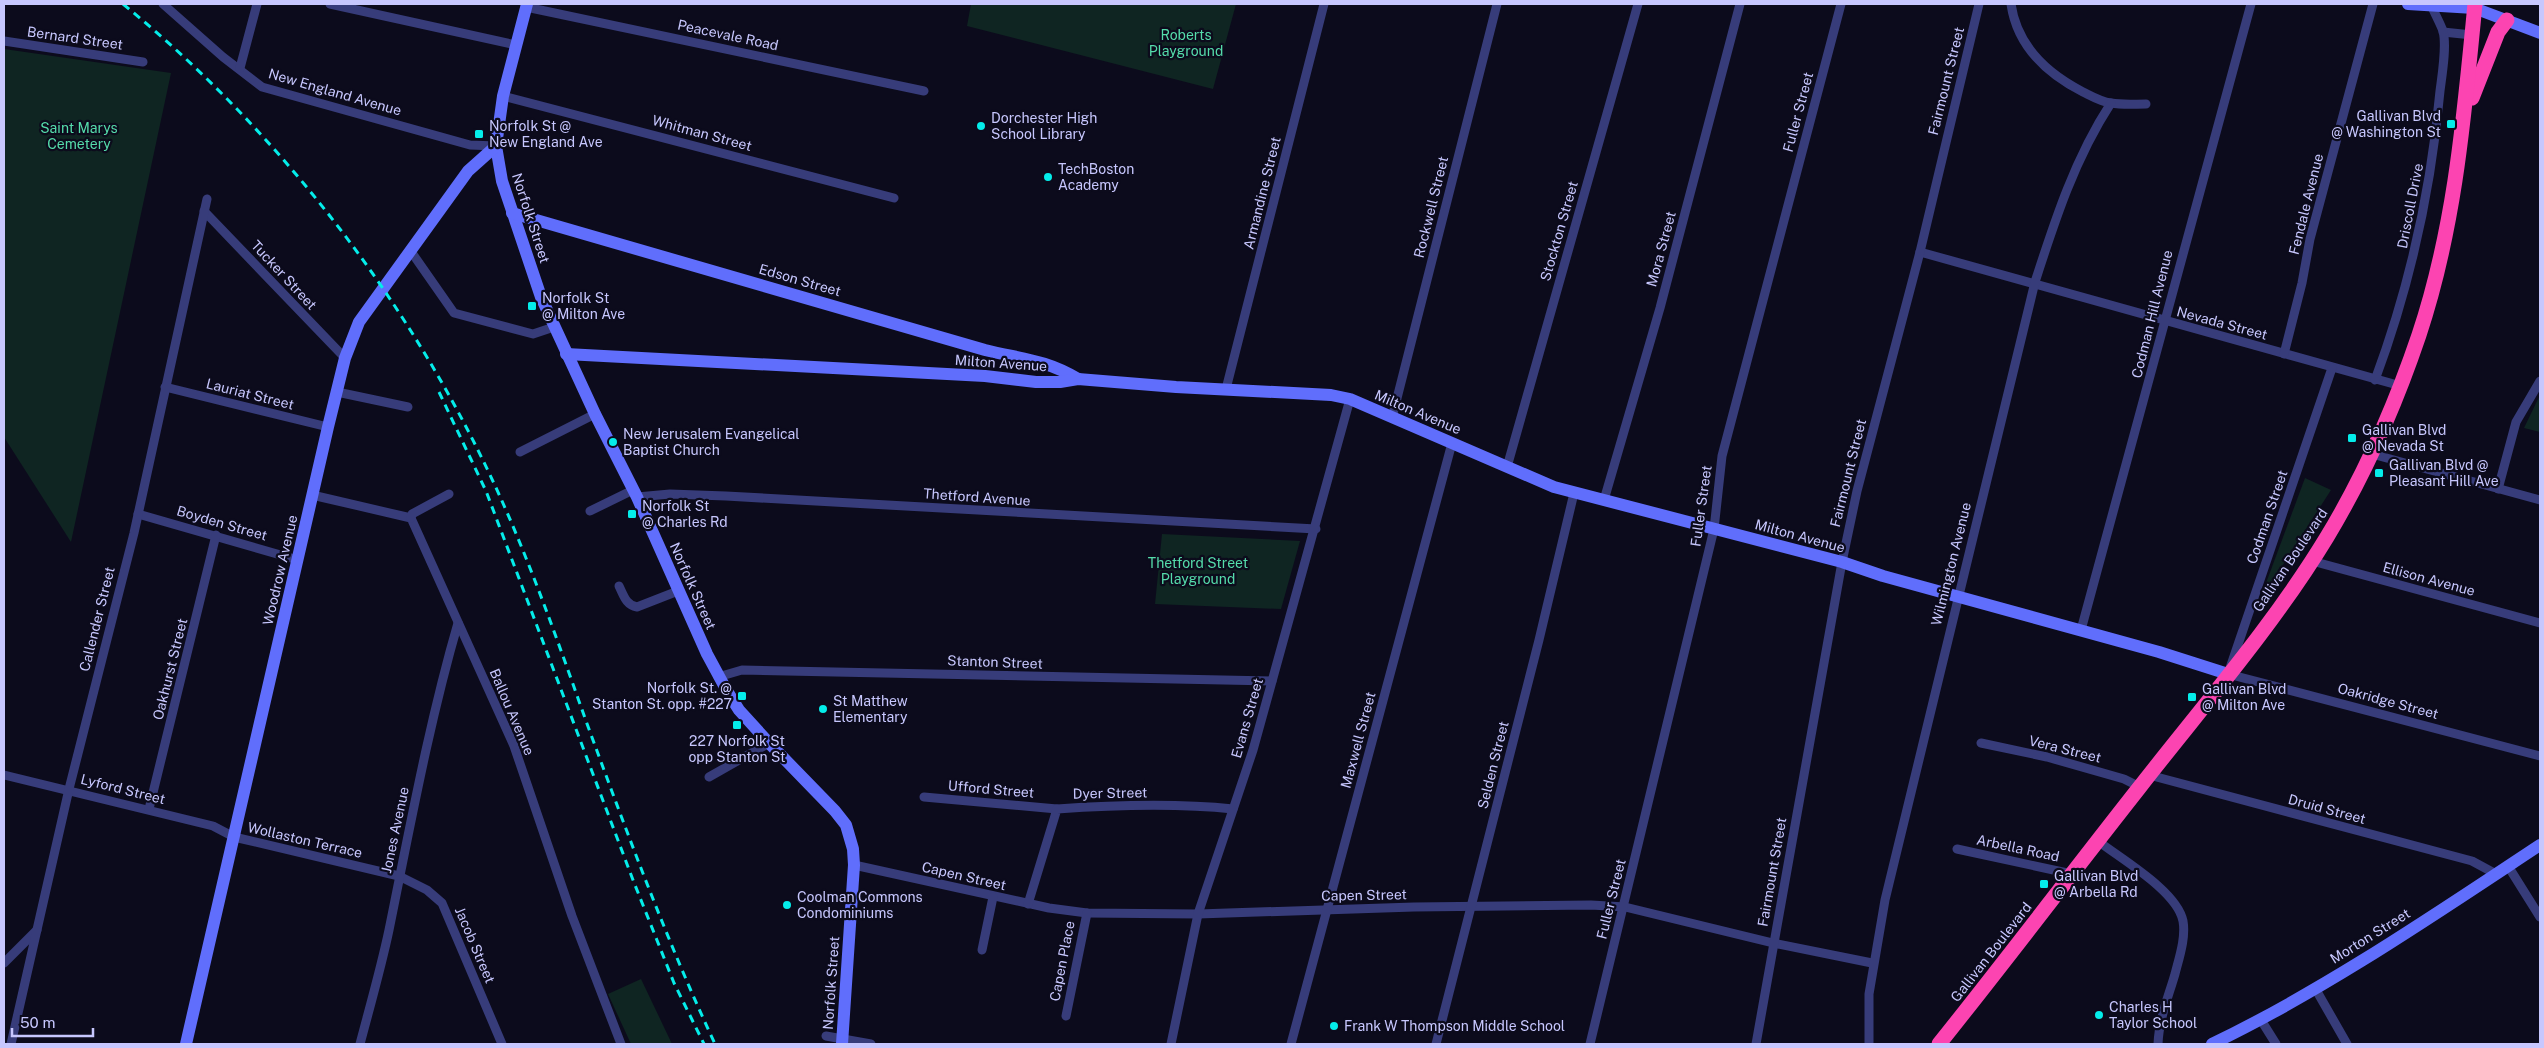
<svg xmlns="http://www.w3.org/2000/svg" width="2544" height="1048" font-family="'Public Sans',sans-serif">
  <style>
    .green { fill: #0f2522 }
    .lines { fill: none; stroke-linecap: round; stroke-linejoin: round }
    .street { stroke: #373c7a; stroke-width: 9 }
    .secondary { stroke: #606efc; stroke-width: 12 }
    .highway { stroke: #fc44b1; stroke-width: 15 }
    .rail { stroke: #04edea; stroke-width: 3; stroke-dasharray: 8 6; stroke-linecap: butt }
    .poi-dot { fill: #04edea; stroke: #0c0b1c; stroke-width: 2 }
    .labels { text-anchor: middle; stroke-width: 4.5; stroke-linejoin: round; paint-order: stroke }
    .street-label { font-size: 14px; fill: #c7c7fe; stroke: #0c0b1c }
    .park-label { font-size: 14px; fill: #55dcab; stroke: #0c0b1c }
    .poi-label { font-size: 14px; fill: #c7c7fe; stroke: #0c0b1c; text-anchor: start }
  </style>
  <rect width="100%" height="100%" fill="#0c0b1c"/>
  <g class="green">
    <path d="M971,4H1236L1213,89L967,26Z"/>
    <path d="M4,49L171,73L71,542L4,437Z"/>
    <path d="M2540,395V432L2524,428Z"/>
    <path d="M2305,478L2331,490L2259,602Z"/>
    <path d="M1162,534L1300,541L1281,609L1155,604Z"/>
    <path d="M641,979L672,1044H631L608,994Z"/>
  </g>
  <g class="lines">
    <g class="street">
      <path d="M163,4L223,57L262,87L470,145L496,146"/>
      <path d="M330,4L516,45"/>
      <path d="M2011,4C2017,46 2046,73 2083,92C2091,96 2101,102 2111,103C2122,105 2134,104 2146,104"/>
      <path d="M526,7L924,91"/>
      <path d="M2443,32L2472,35"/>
      <path d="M4,41L143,62"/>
      <path d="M240,68L257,4"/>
      <path d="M503,96L894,198"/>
      <path d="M204,211L345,358"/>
      <path d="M410,250L454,313L533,334L554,327"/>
      <path d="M1920,252L2401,386"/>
      <path d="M2284,354L2302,283L2310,239L2373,4"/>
      <path d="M2332,368L2228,674L2540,756"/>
      <path d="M2375,380C2410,286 2431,191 2440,91C2442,75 2447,46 2443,31C2440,23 2435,14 2432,7"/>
      <path d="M165,387L328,427"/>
      <path d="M1226,389L1324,4"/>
      <path d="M337,392L408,407"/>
      <path d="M1392,418L1497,4"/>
      <path d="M520,452L595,414"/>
      <path d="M2372,454L2540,500"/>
      <path d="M1507,467L1638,4"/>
      <path d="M2498,489L2516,422L2540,381"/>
      <path d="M312,495L411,518L514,746L572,916L621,1044"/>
      <path d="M637,497L670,494L726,496L1316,529"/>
      <path d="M1604,500L1660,308L1740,4"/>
      <path d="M590,511L633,490"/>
      <path d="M138,514L298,560"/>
      <path d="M411,518L412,514L449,494"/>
      <path d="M2312,561L2540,623"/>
      <path d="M619,586C624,596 626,605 637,607L678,591"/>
      <path d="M2081,630L2251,4"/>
      <path d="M718,677L742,670L1272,681"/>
      <path d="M1981,743L2047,757L2124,779L2140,787"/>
      <path d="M4,775L213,826L234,837L399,876L427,890L442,903L502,1044"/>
      <path d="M2149,775L2472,861L2496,874"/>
      <path d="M709,777L769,743"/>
      <path d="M924,797L1057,809"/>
      <path d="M149,809L216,535"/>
      <path d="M2098,841C2121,859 2177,891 2183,921C2186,938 2179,958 2175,974C2168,998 2159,1019 2158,1044"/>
      <path d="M1957,849L2072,874"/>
      <path d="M854,865L1049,908L1087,913L1198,914L1414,907L1591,905L1625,907L1773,943L1872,963"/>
      <path d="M2508,866L2540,917"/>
      <path d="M1028,904L1057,809C1115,805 1175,803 1233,809"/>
      <path d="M982,950L993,897"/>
      <path d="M4,963L37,930"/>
      <path d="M2315,988L2347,1044"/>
      <path d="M1066,1016L1087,913"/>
      <path d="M2261,1020L2276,1044"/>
      <path d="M826,1036L871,1044"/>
      <path d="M11,1044L69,789L134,533L207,199"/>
      <path d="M360,1044C370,1006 381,968 389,930C410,827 429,723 458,623"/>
      <path d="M1171,1044L1198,914L1253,750L1350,399"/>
      <path d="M1291,1044L1452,443"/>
      <path d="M1436,1044L1539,640L1574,493"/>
      <path d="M1590,1044L1714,529L1722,456L1841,4"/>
      <path d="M1756,1044L1842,562L1857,491L1920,252L1979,4"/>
      <path d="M1869,1044V994L1885,900L2035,282C2055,220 2075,158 2111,103"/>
    </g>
    <g class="secondary">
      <path d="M527,4L503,96L496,146L502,181L541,297L595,414L637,497L707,654L727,691L739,710L769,743L835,811L846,825L853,849L854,865L842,1044"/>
      <path d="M2408,4L2474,8L2540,33"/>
      <path d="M512,213L985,350C1020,359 1045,359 1078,379"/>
      <path d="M566,354L985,376L1036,382H1060L1078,379L1176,387L1331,395L1350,399L1554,487L1842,562L1883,576L2159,652L2228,674"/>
      <path d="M186,1044L328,427L345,358L359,322L468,171L496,146"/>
      <path d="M2212,1044C2326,989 2434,915 2540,845"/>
    </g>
    <g class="highway">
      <path d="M2472,98L2498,32L2507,20"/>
      <path d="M1939,1044C2007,959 2072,873 2139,788C2203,706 2273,626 2327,537C2365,474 2395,406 2419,335C2455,227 2464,117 2475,4"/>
    </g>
    <g class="rail">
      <path d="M123,4C287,138 421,316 506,510C536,579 561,650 586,721C626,830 666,939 715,1044"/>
      <path d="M439,392L486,491L633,880L674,983L704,1044"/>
    </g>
  </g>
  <g class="poi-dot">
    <rect x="2446" y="119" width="10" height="10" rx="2.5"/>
    <circle cx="981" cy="126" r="5"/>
    <rect x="474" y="129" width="10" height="10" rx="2.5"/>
    <circle cx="1048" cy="177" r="5"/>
    <rect x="527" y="301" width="10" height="10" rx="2.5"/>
    <rect x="2347" y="433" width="10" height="10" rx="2.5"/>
    <circle cx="613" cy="442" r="5"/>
    <rect x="2374" y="468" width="10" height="10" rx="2.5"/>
    <rect x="627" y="509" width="10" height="10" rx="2.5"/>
    <rect x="737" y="691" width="10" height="10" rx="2.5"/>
    <rect x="2187" y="692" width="10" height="10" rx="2.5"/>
    <circle cx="823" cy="709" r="5"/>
    <rect x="732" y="720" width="10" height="10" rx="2.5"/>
    <rect x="2039" y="879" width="10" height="10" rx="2.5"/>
    <circle cx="787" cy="905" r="5"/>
    <circle cx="2099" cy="1015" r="5"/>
    <circle cx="1334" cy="1026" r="5"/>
  </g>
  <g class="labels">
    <g class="street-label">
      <text transform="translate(728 35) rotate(12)" y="5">Peacevale Road</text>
      <text transform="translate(75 38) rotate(8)" y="5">Bernard Street</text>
      <text transform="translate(1946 81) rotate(-76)" y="5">Fairmount Street</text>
      <text transform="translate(335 92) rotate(16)" y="5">New England Avenue</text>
      <text transform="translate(1798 112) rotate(-75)" y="5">Fuller Street</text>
      <text transform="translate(702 133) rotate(15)" y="5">Whitman Street</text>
      <text transform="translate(1262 193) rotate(-76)" y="5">Armandine Street</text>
      <text transform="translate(2306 204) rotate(-76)" y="5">Fendale Avenue</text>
      <text transform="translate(2410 206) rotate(-79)" y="5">Driscoll Drive</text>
      <text transform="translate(1431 207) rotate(-76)" y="5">Rockwell Street</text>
      <text transform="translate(531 218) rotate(72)" y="5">Norfolk Street</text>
      <text transform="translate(1559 231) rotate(-74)" y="5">Stockton Street</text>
      <text transform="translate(1661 249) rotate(-75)" y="5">Mora Street</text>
      <text transform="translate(284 275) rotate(47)" y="5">Tucker Street</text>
      <text transform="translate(800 280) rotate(16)" y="5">Edson Street</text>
      <text transform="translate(2152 314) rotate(-76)" y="5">Codman Hill Avenue</text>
      <text transform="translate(2222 323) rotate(15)" y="5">Nevada Street</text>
      <text transform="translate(1001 363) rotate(4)" y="5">Milton Avenue</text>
      <text transform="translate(250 394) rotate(14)" y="5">Lauriat Street</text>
      <text transform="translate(1418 412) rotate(23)" y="5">Milton Avenue</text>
      <text transform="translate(1848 473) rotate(-76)" y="5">Fairmount Street</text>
      <text transform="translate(977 497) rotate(4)" y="5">Thetford Avenue</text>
      <text transform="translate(1701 506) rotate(-82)" y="5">Fuller Street</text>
      <text transform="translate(2267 517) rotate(-71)" y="5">Codman Street</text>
      <text transform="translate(222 523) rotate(16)" y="5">Boyden Street</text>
      <text transform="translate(1800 536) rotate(15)" y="5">Milton Avenue</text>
      <text transform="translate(2290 560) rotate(-56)" y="5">Gallivan Boulevard</text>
      <text transform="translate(1951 564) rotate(-76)" y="5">Wilmington Avenue</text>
      <text transform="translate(280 570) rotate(-77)" y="5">Woodrow Avenue</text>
      <text transform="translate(2429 579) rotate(15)" y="5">Ellison Avenue</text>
      <text transform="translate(693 586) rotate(66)" y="5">Norfolk Street</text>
      <text transform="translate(97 619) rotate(-76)" y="5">Callender Street</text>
      <text transform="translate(995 662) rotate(2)" y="5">Stanton Street</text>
      <text transform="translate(170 669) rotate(-76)" y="5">Oakhurst Street</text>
      <text transform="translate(2388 701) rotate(15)" y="5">Oakridge Street</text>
      <text transform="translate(512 712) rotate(67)" y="5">Ballou Avenue</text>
      <text transform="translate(1247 718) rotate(-74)" y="5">Evans Street</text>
      <text transform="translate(1358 740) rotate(-75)" y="5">Maxwell Street</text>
      <text transform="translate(2065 749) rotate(14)" y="5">Vera Street</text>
      <text transform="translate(1493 765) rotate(-76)" y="5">Selden Street</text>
      <text transform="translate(123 789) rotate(14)" y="5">Lyford Street</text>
      <text transform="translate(991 789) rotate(5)" y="5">Ufford Street</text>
      <text transform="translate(1110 793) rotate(-1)" y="5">Dyer Street</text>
      <text transform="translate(2327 809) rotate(15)" y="5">Druid Street</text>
      <text transform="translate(395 830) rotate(-78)" y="5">Jones Avenue</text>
      <text transform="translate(305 840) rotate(13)" y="5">Wollaston Terrace</text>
      <text transform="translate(2018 848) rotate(12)" y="5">Arbella Road</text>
      <text transform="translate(1772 872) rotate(-80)" y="5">Fairmount Street</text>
      <text transform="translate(964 876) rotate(13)" y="5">Capen Street</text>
      <text transform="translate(1364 895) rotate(-1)" y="5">Capen Street</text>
      <text transform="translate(1611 899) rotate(-76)" y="5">Fuller Street</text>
      <text transform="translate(2370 936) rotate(-32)" y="5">Morton Street</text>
      <text transform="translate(475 945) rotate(67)" y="5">Jacob Street</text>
      <text transform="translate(1991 952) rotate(-52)" y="5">Gallivan Boulevard</text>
      <text transform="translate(1062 961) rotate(-79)" y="5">Capen Place</text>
      <text transform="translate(831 983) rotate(-86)" y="5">Norfolk Street</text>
    </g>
    <g class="park-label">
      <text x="1186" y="40">Roberts<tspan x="1186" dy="16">Playground</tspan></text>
      <text x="79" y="133">Saint Marys<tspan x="79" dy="16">Cemetery</tspan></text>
      <text x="1198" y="568">Thetford Street<tspan x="1198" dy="16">Playground</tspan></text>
    </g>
    <g class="poi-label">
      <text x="2441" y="121" text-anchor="end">Gallivan Blvd<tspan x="2441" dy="16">@ Washington St</tspan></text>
      <text x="991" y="123">Dorchester High<tspan x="991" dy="16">School Library</tspan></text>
      <text x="489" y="131">Norfolk St @<tspan x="489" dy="16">New England Ave</tspan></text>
      <text x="1058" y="174">TechBoston<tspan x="1058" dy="16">Academy</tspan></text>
      <text x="542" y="303">Norfolk St<tspan x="542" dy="16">@ Milton Ave</tspan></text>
      <text x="2362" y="435">Gallivan Blvd<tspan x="2362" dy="16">@ Nevada St</tspan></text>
      <text x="623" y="439">New Jerusalem Evangelical<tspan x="623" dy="16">Baptist Church</tspan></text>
      <text x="2389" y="470">Gallivan Blvd @<tspan x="2389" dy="16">Pleasant Hill Ave</tspan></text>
      <text x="642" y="511">Norfolk St<tspan x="642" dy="16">@ Charles Rd</tspan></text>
      <text x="732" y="693" text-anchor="end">Norfolk St. @<tspan x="732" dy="16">Stanton St. opp. #227</tspan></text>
      <text x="2202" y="694">Gallivan Blvd<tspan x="2202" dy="16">@ Milton Ave</tspan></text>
      <text x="833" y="706">St Matthew<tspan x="833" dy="16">Elementary</tspan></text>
      <text x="737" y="746" text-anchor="middle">227 Norfolk St<tspan x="737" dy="16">opp Stanton St</tspan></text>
      <text x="2054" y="881">Gallivan Blvd<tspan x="2054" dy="16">@ Arbella Rd</tspan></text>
      <text x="797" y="902">Coolman Commons<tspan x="797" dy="16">Condominiums</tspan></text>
      <text x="2109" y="1012">Charles H<tspan x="2109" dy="16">Taylor School</tspan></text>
      <text x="1344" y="1031">Frank W Thompson Middle School</text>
    </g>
  </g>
  <rect width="2544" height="1048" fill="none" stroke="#c7c7fe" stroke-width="10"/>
  <path d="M12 1028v8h81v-8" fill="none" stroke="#c7c7fe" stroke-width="2.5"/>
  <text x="20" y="1028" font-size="15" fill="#c7c7fe" stroke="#0c0b1c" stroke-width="4" paint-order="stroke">50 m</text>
</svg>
